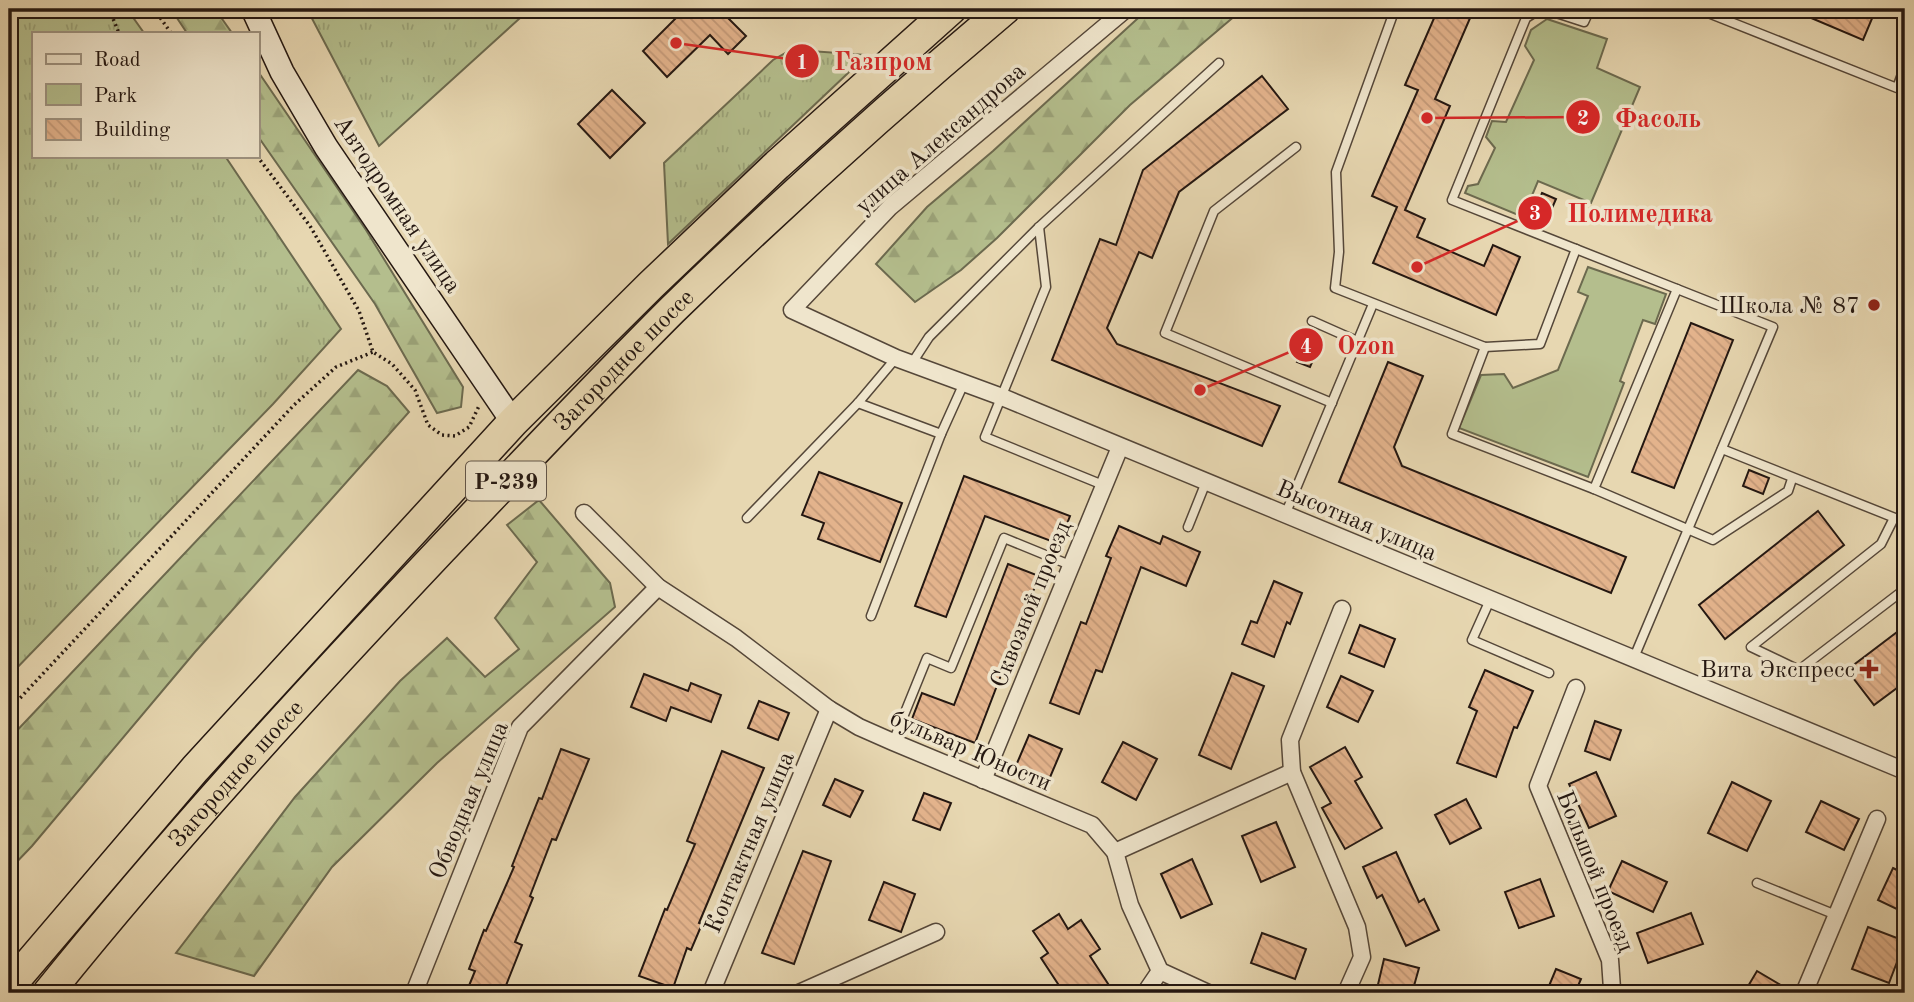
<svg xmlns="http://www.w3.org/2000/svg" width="1914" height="1002" font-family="'Old Standard TT',serif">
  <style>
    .grass { fill: url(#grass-tufts); stroke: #6c6a4f; stroke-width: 2 }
    .forest { fill: url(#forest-firs); stroke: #6c6a4f; stroke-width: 2 }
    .park { fill: #b4be8d; stroke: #6c6a4f; stroke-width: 2 }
    .building { fill: url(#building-back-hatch); stroke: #241711; stroke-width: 2 }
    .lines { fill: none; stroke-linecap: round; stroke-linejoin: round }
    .lane-casing { stroke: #554739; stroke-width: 11 }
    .street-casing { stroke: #554739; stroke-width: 19 }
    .secondary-casing { stroke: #241711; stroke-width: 26 }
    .highway-casing { stroke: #241711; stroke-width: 33 }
    .path { stroke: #241711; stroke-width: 3.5; stroke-dasharray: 2 3.5; stroke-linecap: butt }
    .lane { stroke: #efe5cc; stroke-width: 8 }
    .street { stroke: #efe5cc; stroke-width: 16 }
    .secondary { stroke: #efe5cc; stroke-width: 23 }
    .highway { stroke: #e7d7b1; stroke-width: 30 }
    .poi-dot { fill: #8f2418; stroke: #efe5cc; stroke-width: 2.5 }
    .labels { text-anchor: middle; stroke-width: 7; stroke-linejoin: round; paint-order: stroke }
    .shield { fill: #efe5cc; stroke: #615549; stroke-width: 2 }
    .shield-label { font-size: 23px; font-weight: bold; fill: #241711 }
    .street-label { font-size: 24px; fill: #241711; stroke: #efe5cc }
    .poi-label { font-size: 24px; fill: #241711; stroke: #efe5cc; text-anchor: end }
    .leader { fill: none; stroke: #d62828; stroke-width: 2.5 }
    .callout-dot { fill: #d62828; stroke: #efe5cc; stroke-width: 2.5 }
    .mark-label { font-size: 21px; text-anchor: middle; font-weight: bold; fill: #fff }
    .callout-label { font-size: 26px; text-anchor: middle; font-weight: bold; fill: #d62828; stroke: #efe5cc; stroke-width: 7; stroke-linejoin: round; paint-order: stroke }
  </style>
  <defs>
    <pattern id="grass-tufts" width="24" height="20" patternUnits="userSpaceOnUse" patternTransform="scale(1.75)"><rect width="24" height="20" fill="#b4be8d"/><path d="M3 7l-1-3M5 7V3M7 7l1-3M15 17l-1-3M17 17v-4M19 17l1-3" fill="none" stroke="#9ba379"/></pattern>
    <pattern id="forest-firs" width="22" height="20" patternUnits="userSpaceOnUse" patternTransform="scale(1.75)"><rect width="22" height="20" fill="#b4be8d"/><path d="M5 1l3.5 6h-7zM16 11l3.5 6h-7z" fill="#9ba379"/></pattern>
    <pattern id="building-back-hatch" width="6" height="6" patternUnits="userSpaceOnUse" patternTransform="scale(1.75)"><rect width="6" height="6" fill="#e3b38c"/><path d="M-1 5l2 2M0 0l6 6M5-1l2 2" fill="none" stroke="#c39978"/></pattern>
  </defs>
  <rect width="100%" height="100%" fill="#e7d7b1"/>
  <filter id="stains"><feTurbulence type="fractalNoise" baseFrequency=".00286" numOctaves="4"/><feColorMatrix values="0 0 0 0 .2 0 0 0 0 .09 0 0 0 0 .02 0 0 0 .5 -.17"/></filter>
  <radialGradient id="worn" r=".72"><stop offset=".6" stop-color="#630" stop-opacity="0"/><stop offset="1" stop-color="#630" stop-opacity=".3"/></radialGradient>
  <g class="grass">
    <path d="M9,9H127L144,33H33V156H225L341,329L273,404L9,676Z"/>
    <path d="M307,9H530L379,146Z"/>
    <path d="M796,50L867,55L668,244L664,163L773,60L789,51Z"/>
  </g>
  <g class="forest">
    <path d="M171,9H215L232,33H187Z"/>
    <path d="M1148,9H1243L1130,105L997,238L961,270L915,302L876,264L927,207L993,151Z"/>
    <path d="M257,70L366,230L463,387L461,407L437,413L375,304L257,135Z"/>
    <path d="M358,370L387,386L409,412L195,652L32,846L9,870V739Z"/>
    <path d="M539,500L610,583L615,607L437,763L332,867L254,976L176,953L295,797L400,681L447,638L485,677L519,649L495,618L537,562L507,525Z"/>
  </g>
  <g class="park">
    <path d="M1547,19L1607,39L1597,68L1640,87L1591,203L1538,181L1523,217L1465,193L1468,186L1478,184L1495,148L1486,137L1492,121L1506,122L1534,60L1525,46L1531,30Z"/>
    <path d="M1588,267L1666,294L1655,324L1643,320L1620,381L1624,383L1588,477L1459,428L1481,375L1504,374L1513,388L1558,370L1588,296L1578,292Z"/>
  </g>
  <g class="building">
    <path d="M685,9H719L746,36L728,54L710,35L667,77L643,51Z"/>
    <path d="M1438,9H1474L1435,99L1450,106L1405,210L1425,219L1417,237L1484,266L1493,245L1520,257L1496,315L1373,263L1397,207L1372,196L1418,90L1405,85Z"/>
    <path d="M1790,9H1876L1863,40Z"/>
    <path d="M1262,76L1288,109L1179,192L1152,258L1139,252L1107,328L1117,344L1280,406L1262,446L1052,360L1100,239L1116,245L1143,170Z"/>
    <path d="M612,90L645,123L610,158L578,124Z"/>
    <path d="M1542,193L1556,199L1549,215L1535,209Z"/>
    <path d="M1691,323L1733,340L1674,488L1632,472Z"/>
    <path d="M1303,347L1316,353L1310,367L1297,362Z"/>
    <path d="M1388,362L1423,376L1394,447L1402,466L1626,557L1611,593L1339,482Z"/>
    <path d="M1749,470L1769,478L1763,494L1743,486Z"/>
    <path d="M819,472L902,503L880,562L818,539L824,523L802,515Z"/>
    <path d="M964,476L1070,516L1059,544L985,516L946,617L915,606Z"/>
    <path d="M1818,511L1844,545L1725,639L1699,605Z"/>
    <path d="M1119,526L1160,544L1163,536L1200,552L1186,586L1141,567L1102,672L1096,670L1079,714L1050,703L1081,622L1086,624L1111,558L1106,556Z"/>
    <path d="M1008,564L1039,576L975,743L912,719L922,693L954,705Z"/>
    <path d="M1274,581L1302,593L1290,624L1287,622L1274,657L1242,644L1251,621L1257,623Z"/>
    <path d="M1360,625L1395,639L1384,667L1349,653Z"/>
    <path d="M1905,626V682L1874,705L1847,670Z"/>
    <path d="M1485,670L1533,691L1517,728L1514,727L1496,777L1457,763L1477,711L1469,707Z"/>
    <path d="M1232,673L1264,686L1231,769L1199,755Z"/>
    <path d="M644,674L688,691L691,683L721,695L711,722L671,707L666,721L631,707Z"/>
    <path d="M1341,676L1373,691L1358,722L1327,707Z"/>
    <path d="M759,701L789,713L778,740L748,728Z"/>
    <path d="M1595,721L1621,730L1610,760L1585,751Z"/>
    <path d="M1029,735L1062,749L1048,782L1015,768Z"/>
    <path d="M1123,742L1157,759L1136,800L1102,782Z"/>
    <path d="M1345,747L1362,777L1355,781L1382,828L1345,849L1322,808L1331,803L1310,767Z"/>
    <path d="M561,749L589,759L556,840L552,839L530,896L533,898L515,942L522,945L503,993H466L475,971L469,969L484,930L486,931L514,867L512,866L527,828L539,798L542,799Z"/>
    <path d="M722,751L764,768L699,923L702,924L691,950L687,948L673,988L639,976L665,909L667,910L695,844L687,841Z"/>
    <path d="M1596,772L1616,816L1589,828L1569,784Z"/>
    <path d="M835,779L863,791L850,817L823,805Z"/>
    <path d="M1732,782L1771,801L1747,851L1708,833Z"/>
    <path d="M924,793L951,803L940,830L913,820Z"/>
    <path d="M1466,799L1481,828L1450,844L1435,815Z"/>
    <path d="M1821,801L1859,819L1844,850L1806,832Z"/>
    <path d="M1276,822L1295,867L1261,882L1242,836Z"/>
    <path d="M803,851L831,861L794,964L762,953Z"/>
    <path d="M1396,852L1419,902L1424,899L1439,930L1406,946L1382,895L1377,898L1363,867Z"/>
    <path d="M1192,859L1212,904L1181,918L1161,874Z"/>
    <path d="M1622,861L1667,882L1653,912L1608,891Z"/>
    <path d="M1893,868L1905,874V913L1878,900Z"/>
    <path d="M1540,879L1554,916L1519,928L1505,892Z"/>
    <path d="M884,882L915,894L901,932L869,920Z"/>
    <path d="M1691,913L1703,944L1648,963L1637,933Z"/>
    <path d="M1059,914L1068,929L1081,920L1100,949L1090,956L1114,993H1064L1041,958L1048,953L1033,931Z"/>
    <path d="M1868,927L1905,941L1889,983L1852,969Z"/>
    <path d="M1262,933L1306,949L1295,979L1251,963Z"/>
    <path d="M1384,959L1419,968L1412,993H1376Z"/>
    <path d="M1556,969L1581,979L1575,993H1546Z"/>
    <path d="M1757,971L1794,993H1744Z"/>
  </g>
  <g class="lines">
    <defs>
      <g id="lane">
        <path d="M1395,9L1336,172L1339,252L1335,288L1485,347L1540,344L1576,249"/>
        <path d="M1540,9L1526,18L1452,200L1677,289"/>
        <path d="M1544,9L1584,22L1590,9"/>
        <path d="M1698,9L1897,88L1905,66"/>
        <path d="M1296,147L1214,211L1165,333L1332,403"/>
        <path d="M1039,227L1046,287L985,437L1103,485"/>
        <path d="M1312,321L1357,341"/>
        <path d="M1485,347L1452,434L1594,489"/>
        <path d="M912,363L929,337L1039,227L1219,63"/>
        <path d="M858,403L941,434L964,383"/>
        <path d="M1722,449L1905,522"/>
        <path d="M1285,515L1373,304"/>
        <path d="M747,518L858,403L896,358"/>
        <path d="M1894,518L1881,544L1751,647L1799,670L1905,589"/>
        <path d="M1188,527L1206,482"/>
        <path d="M1490,600L1472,640L1549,673"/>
        <path d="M871,616L941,434"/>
        <path d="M1633,660C1680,549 1727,438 1773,327L1677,289L1594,489L1713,540L1788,491L1792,479"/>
        <path d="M893,742L927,658L951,668L1004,538L1070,565"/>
        <path d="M1757,883L1836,915"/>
      </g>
      <g id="street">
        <path d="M1126,9L890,207L792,310L896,358L1002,397L1905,771"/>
        <path d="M584,513L658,587L736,638L829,709L859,727L893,742L1092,825L1115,852L1130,905L1160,971L1208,993"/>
        <path d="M1342,609L1290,740L1292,772L1357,927L1362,957L1346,993"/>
        <path d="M1576,688L1538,786L1610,960L1612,989L1611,993"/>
        <path d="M983,780L1120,447"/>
        <path d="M1115,852L1292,772"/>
        <path d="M414,993L520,727L658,587"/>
        <path d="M711,993L829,709"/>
        <path d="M799,993L936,932"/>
        <path d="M1145,993L1160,971"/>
        <path d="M1804,993L1877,819"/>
      </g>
      <path id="secondary" d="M253,9L282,72L326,147L513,422"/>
      <g id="highway">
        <path d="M9,987L195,769L513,422L651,285L777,165L951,9"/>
        <path id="s1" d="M48,993C172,839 306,693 442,549C518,469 594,388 672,310C779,206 891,105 1005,9"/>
      </g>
    </defs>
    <use href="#lane" class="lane-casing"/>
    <use href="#street" class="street-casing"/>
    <use href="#secondary" class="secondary-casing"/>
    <use href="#highway" class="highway-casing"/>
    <g class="path">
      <path d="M109,9L119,33"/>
      <path d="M154,9L171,33"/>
      <path d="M257,156L310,226L359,311L373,352L392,364L415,390L428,425L442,435L455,436L469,427L479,406"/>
      <path d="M9,710L294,405L336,367L373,352"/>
    </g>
    <use href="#lane" class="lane"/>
    <use href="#street" class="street"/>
    <use href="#secondary" class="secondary"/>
    <use href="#highway" class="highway"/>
  </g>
  <g class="poi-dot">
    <circle cx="1874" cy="305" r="7"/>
    <path d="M1865.5 658.5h7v7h7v7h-7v7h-7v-7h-7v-7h7z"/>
  </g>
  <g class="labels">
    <rect class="shield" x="466" y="461.5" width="80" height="39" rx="5"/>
    <g class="shield-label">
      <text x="506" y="489">Р-239</text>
    </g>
    <g class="street-label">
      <text transform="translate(940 138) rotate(-41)" y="8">улица Александрова</text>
      <text transform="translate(398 204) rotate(56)" y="8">Автодромная улица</text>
      <text dy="8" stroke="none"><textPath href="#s1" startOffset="856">Загородное шоссе</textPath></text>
      <text transform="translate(1357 520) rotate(23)" y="8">Высотная улица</text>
      <text transform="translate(1030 604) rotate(-68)" y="8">Сквозной проезд</text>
      <text transform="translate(971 750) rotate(23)" y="8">бульвар Юности</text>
      <text dy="8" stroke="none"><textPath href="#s1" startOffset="289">Загородное шоссе</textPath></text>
      <text transform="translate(468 800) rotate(-67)" y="8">Обводная улица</text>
      <text transform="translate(749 842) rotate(-67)" y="8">Контактная улица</text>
      <text transform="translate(1596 871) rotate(68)" y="8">Большой проезд</text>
    </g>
    <g class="poi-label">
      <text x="1860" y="313">Школа № 87</text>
      <text x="1855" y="677">Вита Экспресс</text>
    </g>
  </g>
  <path class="leader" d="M676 43L802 61M1427 118L1583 117M1417 267L1535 213M1200 390L1306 345"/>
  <g class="callout-dot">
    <circle cx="676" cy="43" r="7"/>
    <circle cx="1427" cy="118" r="7"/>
    <circle cx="1417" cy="267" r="7"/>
    <circle cx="1200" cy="390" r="7"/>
    <circle cx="802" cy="61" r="18"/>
    <circle cx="1583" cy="117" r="18"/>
    <circle cx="1535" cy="213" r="18"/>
    <circle cx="1306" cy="345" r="18"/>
  </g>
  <g class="mark-label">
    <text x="802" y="69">1</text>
    <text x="1583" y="125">2</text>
    <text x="1535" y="220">3</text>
    <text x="1306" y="353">4</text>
  </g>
  <g class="callout-label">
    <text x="883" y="70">Газпром</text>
    <text x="1658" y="127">Фасоль</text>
    <text x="1640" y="222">Полимедика</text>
    <text x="1366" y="354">Ozon</text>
  </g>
  <rect width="1914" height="1002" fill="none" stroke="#e7d7b1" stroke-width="35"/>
  <rect x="10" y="10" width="1893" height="981" fill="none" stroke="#241711" stroke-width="3.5"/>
  <rect x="18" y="18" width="1879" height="967" fill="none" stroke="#241711" stroke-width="2"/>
  <rect x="32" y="32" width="228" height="126" fill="#efe5cc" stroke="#9e9381" stroke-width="2"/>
  <rect x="46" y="54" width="35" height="10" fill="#efe5cc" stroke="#9e9381" stroke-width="2"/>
  <text x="94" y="66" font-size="21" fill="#241711">Road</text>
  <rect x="46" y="84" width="35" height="21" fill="#b4be8d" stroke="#9e9381" stroke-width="2"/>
  <text x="94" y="102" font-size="21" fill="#241711">Park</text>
  <rect x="46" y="119" width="35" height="21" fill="url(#building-back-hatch)" stroke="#9e9381" stroke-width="2"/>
  <text x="94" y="136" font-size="21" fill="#241711">Building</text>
  <rect width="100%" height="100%" filter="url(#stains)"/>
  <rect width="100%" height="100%" fill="url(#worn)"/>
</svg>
